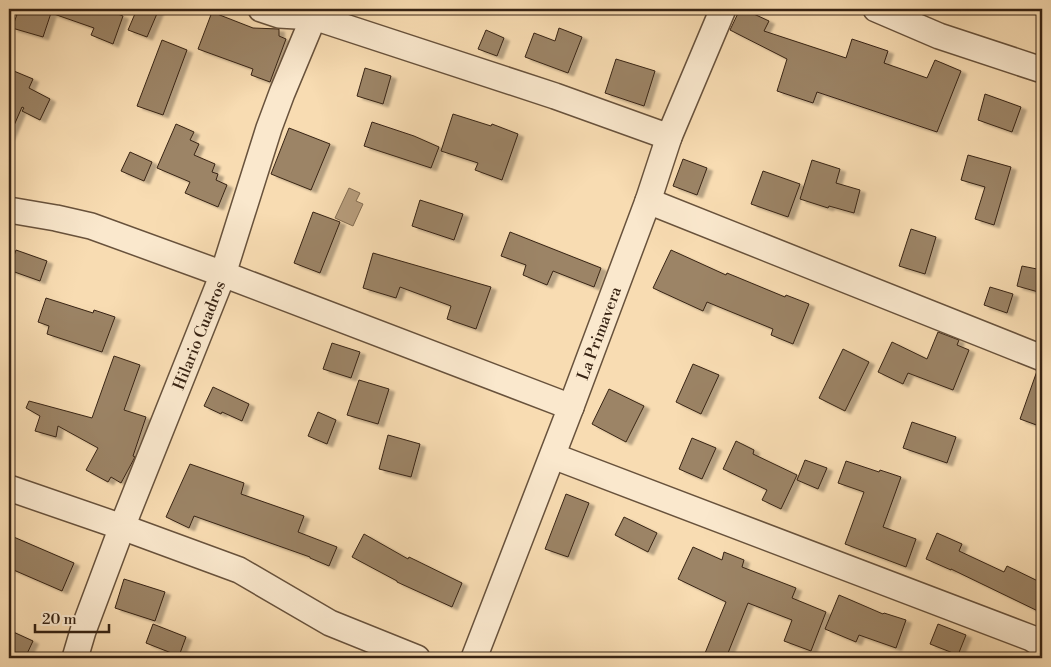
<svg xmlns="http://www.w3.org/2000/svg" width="1051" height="667" font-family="'Libre Bodoni',serif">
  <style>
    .water { fill: #b79d7c; stroke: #846d52 }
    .building { fill: #9c8466; stroke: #382414; filter: url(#shadow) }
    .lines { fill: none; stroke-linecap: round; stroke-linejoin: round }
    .minor-casing { stroke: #68523c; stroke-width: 28 }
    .minor { stroke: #fae8cd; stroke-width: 25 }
    .labels { text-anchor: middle; stroke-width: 5; stroke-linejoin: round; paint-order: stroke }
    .street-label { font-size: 16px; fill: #382414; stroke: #fae8cd }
  </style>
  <defs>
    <filter id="shadow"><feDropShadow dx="5.5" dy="3" stdDeviation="1" flood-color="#0004"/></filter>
  </defs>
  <rect width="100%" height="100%" fill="#f8dcb2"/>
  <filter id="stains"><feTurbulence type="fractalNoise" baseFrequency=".004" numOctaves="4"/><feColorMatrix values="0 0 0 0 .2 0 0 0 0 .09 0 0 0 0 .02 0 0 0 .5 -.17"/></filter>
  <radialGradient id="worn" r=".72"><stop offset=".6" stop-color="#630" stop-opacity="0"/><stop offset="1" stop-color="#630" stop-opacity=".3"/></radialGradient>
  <path class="water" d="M349,188L360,193L356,201L363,204L353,226L335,218Z"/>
  <g class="building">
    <path d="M19,9H105L123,16L113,44L91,35L94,28L51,13L43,37L12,28Z"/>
    <path d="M137,9H159L147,37L128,30Z"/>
    <path d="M740,9H743L769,21L764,31L846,58L852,39L888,51L884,63L927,78L935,60L961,71L937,132L817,92L813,103L777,91L787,59L730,30Z"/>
    <path d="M212,12L253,28L279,29V36L286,39L270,82L251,75L253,69L198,49Z"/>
    <path d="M559,28L582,37L568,73L525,57L534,33L555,41Z"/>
    <path d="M486,30L504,38L497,56L478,49Z"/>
    <path d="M162,40L187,50L163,115L137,106Z"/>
    <path d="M616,59L655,71L644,106L605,93Z"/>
    <path d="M365,68L391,76L383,104L357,96Z"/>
    <path d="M9,69L33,79L29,88L50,99L40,120L22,111L24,108L22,107L9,137Z"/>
    <path d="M985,94L1021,107L1012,132L978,120Z"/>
    <path d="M453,114L491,126L492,124L518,134L502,180L475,170L478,163L441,151Z"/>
    <path d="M372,122L414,136L439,147L431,168L364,146Z"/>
    <path d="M176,124L194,132L190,140L199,144L194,155L215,164L212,172L218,174L216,180L227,185L218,207L185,193L190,182L157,168Z"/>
    <path d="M289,128L330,144L311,190L271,174Z"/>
    <path d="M130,152L152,162L144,181L121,171Z"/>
    <path d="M968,155L1011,167L994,225L975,219L985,187L961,180Z"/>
    <path d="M683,159L707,168L697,195L673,186Z"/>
    <path d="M812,160L840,169L836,183L860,190L854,213L829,206L828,208L800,199Z"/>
    <path d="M763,171L800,184L788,217L751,204Z"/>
    <path d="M420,200L463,214L454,240L412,226Z"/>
    <path d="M313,212L340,222L320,273L294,263Z"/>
    <path d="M911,229L936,237L925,274L899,266Z"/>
    <path d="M510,232L601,268L594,287L553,271L547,285L523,275L526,265L501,256Z"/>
    <path d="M16,250L47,261L40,281L9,270Z"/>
    <path d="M671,250L726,275L727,273L785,297L786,295L809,304L793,344L771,335L773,329L707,302L703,311L653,288Z"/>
    <path d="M373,253L491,287L476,329L447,319L451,306L400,287L396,298L363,288Z"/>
    <path d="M1022,266L1042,270V293L1017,286Z"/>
    <path d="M990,287L1013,294L1007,313L984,305Z"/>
    <path d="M46,298L93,313L94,310L115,317L102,352L47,334L49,326L38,322Z"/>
    <path d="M938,332L959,340L957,345L969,350L953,390L908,373L903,384L878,372L892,342L927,359Z"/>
    <path d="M332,343L360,352L351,378L323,369Z"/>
    <path d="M843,349L869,362L845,411L819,398Z"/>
    <path d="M114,356L140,365L124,410L146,417L133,456L135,457L121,483L111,477L108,482L86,470L98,448L58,426L56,437L35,431L40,416L26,408L29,401L92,418Z"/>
    <path d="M693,364L719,375L701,414L676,402Z"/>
    <path d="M1037,371L1042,372V427L1020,419Z"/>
    <path d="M359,380L389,389L378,424L347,415Z"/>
    <path d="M213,387L249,404L242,421L222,412L221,414L204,406Z"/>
    <path d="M609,389L644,406L626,442L592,424Z"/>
    <path d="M318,412L336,420L327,444L308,436Z"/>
    <path d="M912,422L956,437L947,463L903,448Z"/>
    <path d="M388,435L420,444L411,477L379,469Z"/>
    <path d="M692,438L716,448L702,479L679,469Z"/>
    <path d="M736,441L754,450L753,454L797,475L781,509L762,500L767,490L723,469Z"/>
    <path d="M805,460L827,468L818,489L797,480Z"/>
    <path d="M846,461L879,472L880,470L901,477L883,527L916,539L906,567L845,544L864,492L838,483Z"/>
    <path d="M190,464L244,483L241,494L304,516L298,532L337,547L329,566L310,558V557L194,516L189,528L166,517Z"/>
    <path d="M566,494L589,503L568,557L545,549Z"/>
    <path d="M624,517L657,533L648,552L615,535Z"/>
    <path d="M937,533L962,544L959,551L1004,572L1007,566L1042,583V613L951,569V570L926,559Z"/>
    <path d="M364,534L408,559L409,557L462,583L452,607L397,582V581L352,557Z"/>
    <path d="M9,535L74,563L62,591L9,568Z"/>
    <path d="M693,547L722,560L724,552L744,560L742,567L796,588L792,598L826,612L811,651L784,641L792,620L748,603L726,658H703L726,602L678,579Z"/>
    <path d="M124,579L165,592L155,621L115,608Z"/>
    <path d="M839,595L883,614L884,613L906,620L896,648L859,635L856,642L825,629Z"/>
    <path d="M153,624L186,637L179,656L146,643Z"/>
    <path d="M938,624L966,635L958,655L930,644Z"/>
    <path d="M9,630L33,641L25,658H20L9,653Z"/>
  </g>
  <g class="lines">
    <defs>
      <g id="minor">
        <path d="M261,9L279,15L314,17L555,96L669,137"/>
        <path d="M876,9L939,36L1042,70"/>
        <path d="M648,201L1042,358"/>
        <path d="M9,210L56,218L91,226L223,274L571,407"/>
        <path d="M553,456L1031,638L1042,645"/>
        <path d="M9,488L122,527L239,570L330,623L417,658"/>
        <path id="s1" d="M75,658L83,631L122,527L223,274L269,128L282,93L317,9"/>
        <path id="s2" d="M474,658L571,407L648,201L669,137L723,9"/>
      </g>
    </defs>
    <use href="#minor" class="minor-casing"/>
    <use href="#minor" class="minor"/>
  </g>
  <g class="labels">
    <g class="street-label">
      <text dy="6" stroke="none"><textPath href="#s2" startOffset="348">La Primavera</textPath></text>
      <text dy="6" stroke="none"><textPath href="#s1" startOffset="346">Hilario Cuadros</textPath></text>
    </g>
  </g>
  <rect width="1051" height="667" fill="none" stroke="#f8dcb2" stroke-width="30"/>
  <rect x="10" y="10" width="1031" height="647" fill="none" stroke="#382414" stroke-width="2.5"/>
  <rect x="15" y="15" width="1021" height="637" fill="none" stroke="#382414"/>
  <path d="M35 624v8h74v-8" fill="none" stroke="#382414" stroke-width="2.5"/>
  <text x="42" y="624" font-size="15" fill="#382414" stroke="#fae8cd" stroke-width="4" paint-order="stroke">20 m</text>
  <rect width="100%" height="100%" filter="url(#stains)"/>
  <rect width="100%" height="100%" fill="url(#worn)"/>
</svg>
